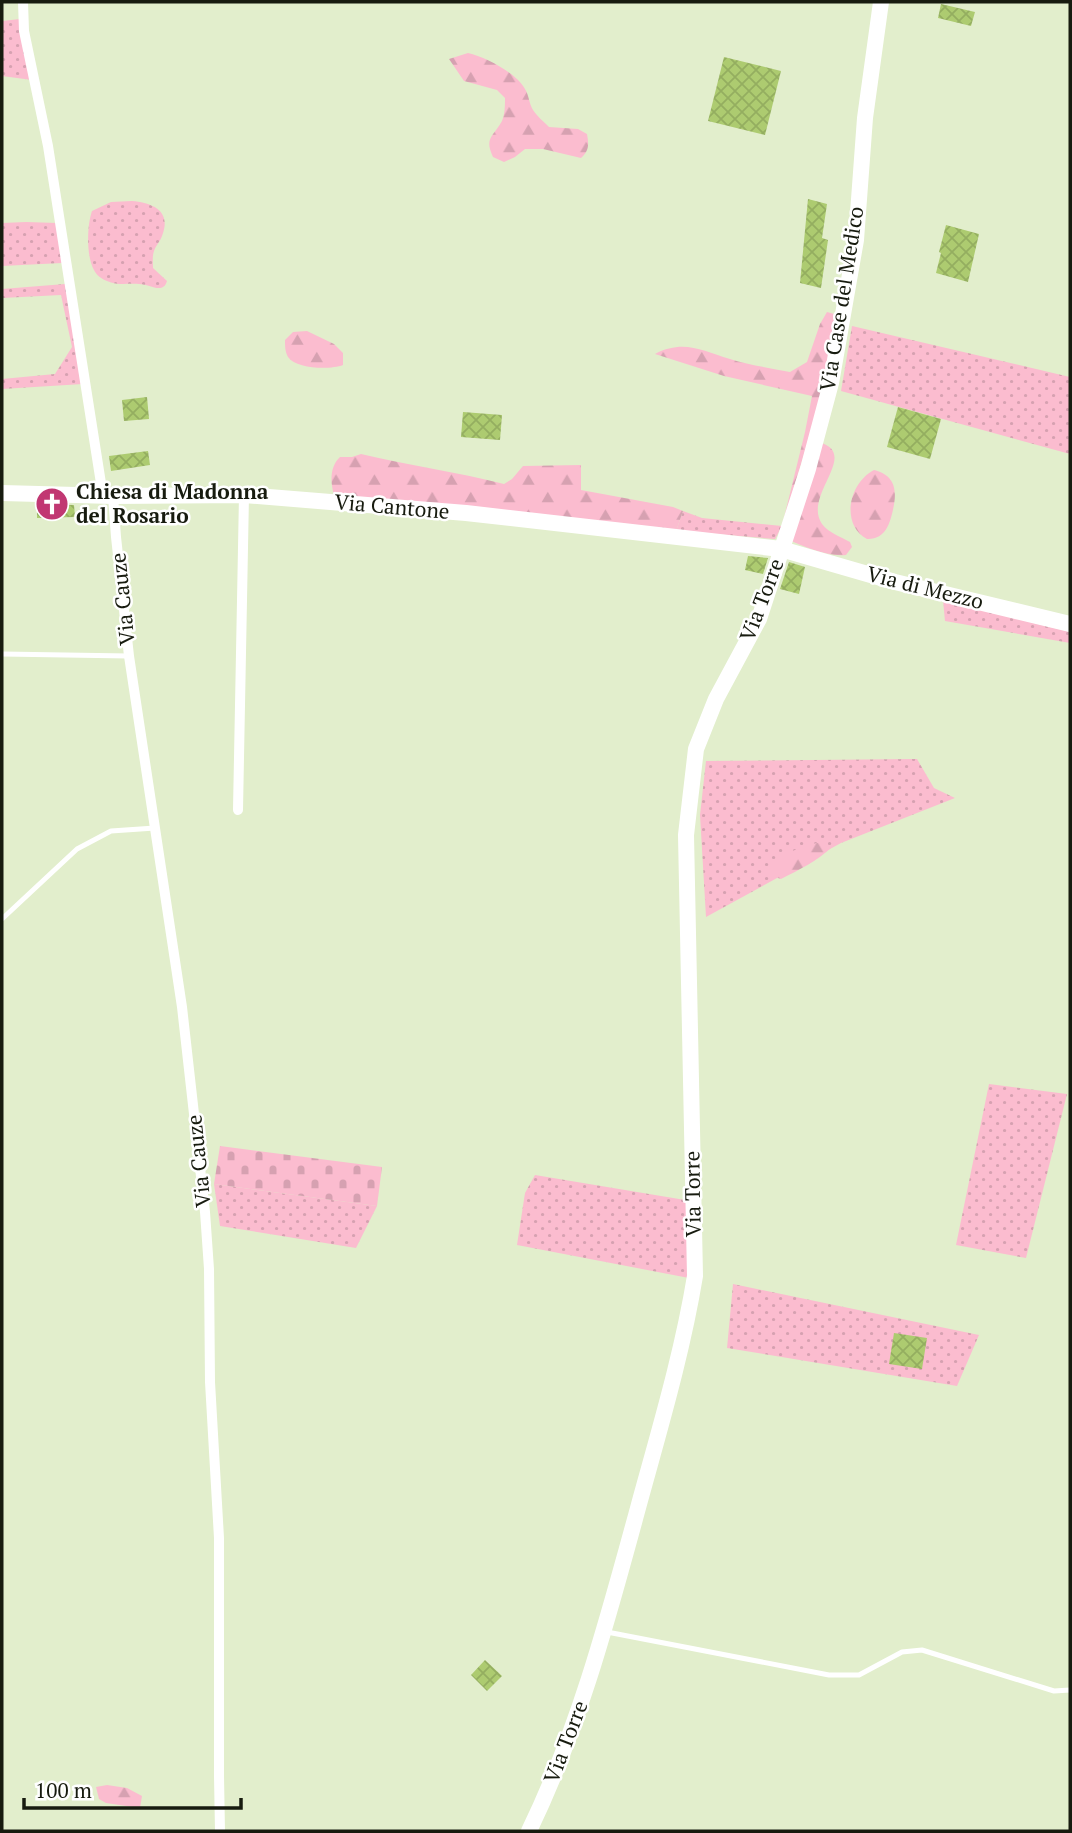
<svg xmlns="http://www.w3.org/2000/svg" width="1072" height="1833" font-family="'PT Serif',serif">
  <style>
    .grass { fill: url(#grass-dots) }
    .forest { fill: url(#forest-firs) }
    .cemetery { fill: url(#cemetery-stones) }
    .building { fill: url(#building-cross-hatch) }
    .lines { fill: none; stroke-linecap: round; stroke-linejoin: round }
    .service { stroke: #fff; stroke-width: 5 }
    .minor { stroke: #fff; stroke-width: 10 }
    .secondary { stroke: #fff; stroke-width: 16 }
    .labels { text-anchor: middle; stroke-width: 5; stroke-linejoin: round; paint-order: stroke }
    .street-label { font-size: 21px; fill: #171b0f; stroke: #fff }
    .poi-label { font-size: 21px; font-weight: bold; fill: #171b0f; stroke: #fff; text-anchor: start }
  </style>
  <defs>
    <pattern id="grass-dots" width="8" height="8" patternUnits="userSpaceOnUse" patternTransform="scale(1.75)"><rect width="8" height="8" fill="#fbbccf"/><path d="M2 2h.1M6 6h.1" fill="none" stroke="#d6a1b1" stroke-width="1.8" stroke-linecap="round"/></pattern>
    <pattern id="forest-firs" width="22" height="20" patternUnits="userSpaceOnUse" patternTransform="scale(1.75)"><rect width="22" height="20" fill="#fbbccf"/><path d="M5 1l3.5 6h-7zM16 11l3.5 6h-7z" fill="#d6a1b1"/></pattern>
    <pattern id="cemetery-stones" width="16" height="16" patternUnits="userSpaceOnUse" patternTransform="scale(1.75)"><rect width="16" height="16" fill="#fbbccf"/><path d="M2 7V4a2 2 0 0 1 4 0v3zM10 15v-3a2 2 0 0 1 4 0v3z" fill="#d6a1b1"/></pattern>
    <pattern id="building-cross-hatch" width="8" height="8" patternUnits="userSpaceOnUse" patternTransform="scale(1.75)"><rect width="8" height="8" fill="#adcb70"/><path d="M0 0l8 8M0 8l8-8" fill="none" stroke="#94ae60"/></pattern>
  </defs>
  <rect width="100%" height="100%" fill="#e2eecc"/>
  <g class="grass">
    <path d="M20,19L32,80L2,76V21Z"/>
    <path d="M132,201C153,203 172,211 162,236C160,242 156,245 154,251C152,257 153,262 153,268L167,281C163,295 150,284 139,284C128,283 118,286 107,281C102,279 96,275 94,270C86,256 87,225 92,211L111,202Z"/>
    <path d="M26,222L58,223L62,263L2,266V223Z"/>
    <path d="M65,284L83,384L2,389V379L55,374L72,347L61,295L2,298V289Z"/>
    <path d="M852,326L1070,377V454L841,391Z"/>
    <path d="M683,511L702,518L782,526L775,539L676,531Z"/>
    <path d="M943,600L1070,632V643L945,621Z"/>
    <path d="M917,759L934,788L955,798L841,843L706,917L700,815L706,761Z"/>
    <path d="M989,1084L1067,1094L1026,1258L956,1245Z"/>
    <path d="M535,1175L691,1201L689,1278L517,1245L525,1193Z"/>
    <path d="M214,1184L377,1206L356,1248L220,1226Z"/>
    <path d="M733,1284L979,1335L957,1386L727,1348Z"/>
  </g>
  <g class="forest">
    <path d="M468,53C486,57 516,73 525,89C529,95 529,104 533,110C537,116 544,122 549,127L578,129L587,134C589,145 589,151 581,158L543,149H525L515,157L504,162L493,157C484,138 493,137 502,121C505,114 505,105 505,98L497,90L464,81L449,59Z"/>
    <path d="M827,312L838,315L821,399L782,526L805,432L812,396L724,376L655,354C684,339 702,351 730,359C749,365 770,368 790,372L807,362L820,324Z"/>
    <path d="M307,331L334,344L343,353V365C330,370 296,369 288,357C285,352 285,346 285,340L293,332Z"/>
    <path d="M818,442C862,453 802,495 822,524C829,533 841,537 850,542L852,547L846,555C826,557 804,546 786,539Z"/>
    <path d="M361,454C408,465 457,472 504,484L512,479L523,466L581,465V490L673,507L683,511L676,531L334,495C330,482 330,466 340,457H352Z"/>
    <path d="M874,470C898,476 897,494 892,514C890,521 888,529 882,534C878,538 872,539 867,539C840,524 849,483 874,470Z"/>
    <path d="M817,843L825,844L832,847C817,861 799,870 781,879L772,876L769,869L772,861C787,854 800,846 817,843Z"/>
    <path d="M107,1785L127,1788L142,1796L140,1808L106,1803L99,1799L96,1787Z"/>
  </g>
  <path class="cemetery" d="M220,1146L382,1167L377,1206L214,1184Z"/>
  <g class="building">
    <path d="M941,4L975,12L971,26L938,18Z"/>
    <path d="M724,57L781,71L765,135L708,121Z"/>
    <path d="M808,199L827,204L822,238L828,240L821,288L800,283Z"/>
    <path d="M946,225L979,234L968,282L936,273L941,253L939,252Z"/>
    <path d="M147,397L149,419L124,421L122,400Z"/>
    <path d="M898,407L941,419L930,459L887,447Z"/>
    <path d="M463,412L502,415L500,440L461,437Z"/>
    <path d="M148,451L150,465L111,471L109,456Z"/>
    <path d="M37,504L74,505L75,517L37,518Z"/>
    <path d="M748,556L768,558L763,574L745,570Z"/>
    <path d="M789,562L805,567L799,594L780,589Z"/>
    <path d="M894,1333L927,1338L922,1369L889,1364Z"/>
    <path d="M485,1660L502,1676L487,1691L471,1675Z"/>
  </g>
  <g class="lines">
    <g class="service">
      <path d="M2,654L129,656"/>
      <path d="M2,919L77,849L111,831L155,828"/>
      <path d="M607,1632L829,1675H859L902,1652L922,1650L1054,1691L1070,1690"/>
    </g>
    <g class="minor">
      <path d="M23,2L24,31L48,146L103,496"/>
      <path d="M113,496L116,537L129,656L182,1007L205,1212L209,1269L210,1382L219,1538V1776L220,1831"/>
      <path d="M238,810L244,495"/>
    </g>
    <g class="secondary">
      <path d="M2,493L113,496L244,495L466,513L781,549L895,582L1070,624"/>
      <path d="M529,1831C579,1728 608,1618 638,1508C659,1431 682,1355 695,1276L686,835L696,749L716,699L759,619L808,469L831,383L856,240L865,118L881,2"/>
    </g>
  </g>
  <defs>
    <symbol id="church-disc" viewBox="-11 -11 22 22"><circle r="9.5" fill="#c13772" stroke="#fff"/><path d="M-1.2-6h2.4v3.5h3.3v2.4h-3.3V6h-2.4V-.1h-3.3v-2.4h3.3Z" fill="#fff"/></symbol>
  </defs>
  <g fill-rule="evenodd">
    <use href="#church-disc" x="33" y="485" width="38" height="38"/>
  </g>
  <g class="labels">
    <g class="street-label">
      <text transform="translate(842 299) rotate(-81)" y="7">Via Case del Medico</text>
      <text transform="translate(392 507) rotate(5)" y="7">Via Cantone</text>
      <text transform="translate(925 588) rotate(14)" y="7">Via di Mezzo</text>
      <text transform="translate(123 599) rotate(-96)" y="7">Via Cauze</text>
      <text transform="translate(762 600) rotate(-69)" y="7">Via Torre</text>
      <text transform="translate(199 1161) rotate(-96)" y="7">Via Cauze</text>
      <text transform="translate(693 1194) rotate(-91)" y="7">Via Torre</text>
      <text transform="translate(566 1742) rotate(-69)" y="7">Via Torre</text>
    </g>
    <g class="poi-label">
      <text x="76" y="499">Chiesa di Madonna<tspan x="76" dy="24">del Rosario</tspan></text>
    </g>
  </g>
  <rect width="1072" height="1833" fill="none" stroke="#171b0f" stroke-width="7"/>
  <path d="M24 1798v10h217v-10" fill="none" stroke="#171b0f" stroke-width="3.5"/>
  <text x="35" y="1798" font-size="21" fill="#171b0f" stroke="#ffffff" stroke-width="5" paint-order="stroke">100 m</text>
</svg>
